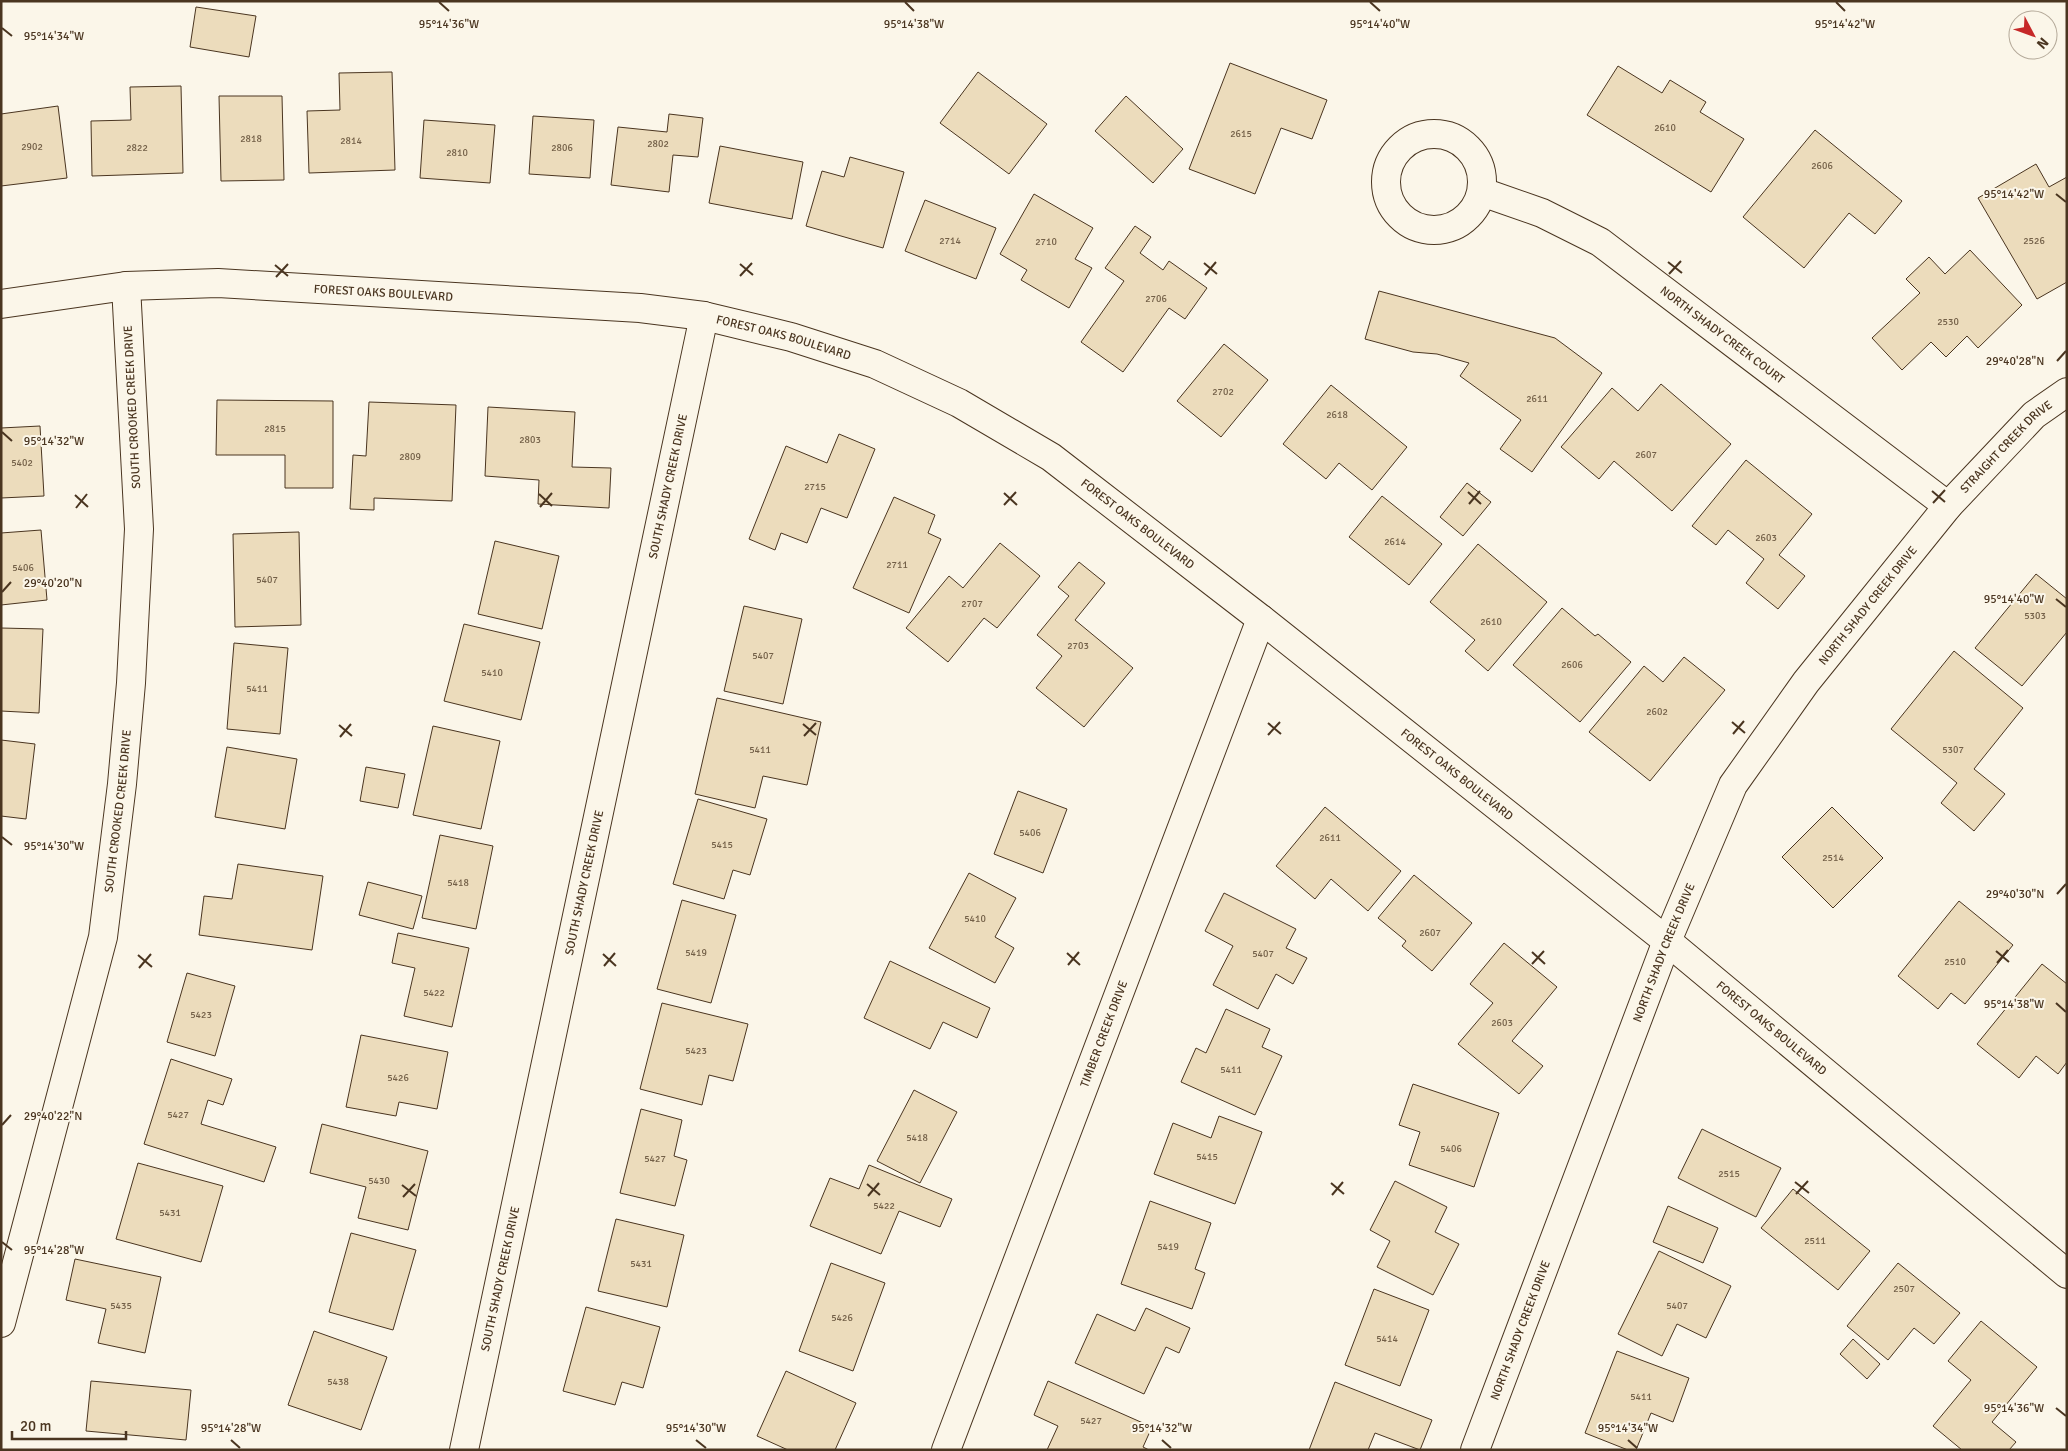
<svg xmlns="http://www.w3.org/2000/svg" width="2068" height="1451" font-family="Signika,sans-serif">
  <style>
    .building { fill: #ecdcbc; stroke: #4a3520 }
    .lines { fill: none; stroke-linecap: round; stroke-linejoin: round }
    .minor-casing { stroke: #4a3520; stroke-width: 30 }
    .tertiary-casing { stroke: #4a3520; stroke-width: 30 }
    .minor { stroke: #fbf6e9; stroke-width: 28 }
    .tertiary { stroke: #fbf6e9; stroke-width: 28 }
    .ticks { fill: none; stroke: #4a3520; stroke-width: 2 }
    .labels { text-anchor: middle; stroke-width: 4; stroke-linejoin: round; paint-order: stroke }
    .number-label { font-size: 10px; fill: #725f47 }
    .street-label { font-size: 12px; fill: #4a3520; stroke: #fbf6e9 }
    .ticks-label { font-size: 12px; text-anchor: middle; fill: #4a3520; stroke: #fbf6e9; stroke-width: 4; stroke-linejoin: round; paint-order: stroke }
  </style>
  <rect width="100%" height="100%" fill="#fbf6e9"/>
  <g class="building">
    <path d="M196,7L256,16L249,57L190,47Z"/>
    <path d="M1230,63L1327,100L1312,139L1281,128L1255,194L1189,169Z"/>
    <path d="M1618,66L1662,93L1670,80L1706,102L1700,112L1744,139L1711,192L1587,115Z"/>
    <path d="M392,72L395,170L309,173L307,111L340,110L339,73Z"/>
    <path d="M978,72L1047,124L1009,174L940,123Z"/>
    <path d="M181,86L183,173L92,176L91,121L131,120L130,87Z"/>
    <path d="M219,96H282L284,180L221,181Z"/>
    <path d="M1126,96L1183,149L1153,183L1095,131Z"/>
    <path d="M58,106L67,178L1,186V114Z"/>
    <path d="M669,114L703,118L698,157L673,155L669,192L611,185L618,127L667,132Z"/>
    <path d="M533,116L594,120L590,178L529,174Z"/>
    <path d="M424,120L495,125L490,183L420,178Z"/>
    <path d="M1815,130L1902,201L1875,234L1849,213L1804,268L1743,217Z"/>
    <path d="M720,146L803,162L792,219L709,203Z"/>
    <path d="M850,157L904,172L883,248L806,226L822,171L844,177Z"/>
    <path d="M2036,164L2049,187L2067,177V282L2037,299L1978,198Z"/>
    <path d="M1034,194L1093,228L1075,259L1092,268L1069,308L1021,280L1027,270L1000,254Z"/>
    <path d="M925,200L996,228L976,279L905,251Z"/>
    <path d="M1135,226L1151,237L1140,253L1163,270L1169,261L1207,288L1185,319L1169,308L1123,372L1081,342L1124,281L1105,268Z"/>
    <path d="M1970,250L2022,305L1978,348L1967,336L1946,357L1931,342L1902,370L1872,338L1920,293L1906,279L1929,257L1945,274Z"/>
    <path d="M1379,291L1555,338L1602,373L1532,472L1500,449L1521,420L1460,376L1469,363L1437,354L1413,352L1365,339Z"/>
    <path d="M1224,344L1268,380L1221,437L1177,401Z"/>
    <path d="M1661,384L1731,444L1672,511L1614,461L1599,479L1561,447L1612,388L1638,411Z"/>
    <path d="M1331,385L1407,447L1372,490L1339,463L1326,479L1283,444Z"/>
    <path d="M217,400L333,401V488H285V455H216Z"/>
    <path d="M369,402L456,405L452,501L374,498V510L350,509L353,455L366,456Z"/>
    <path d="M488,407L575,412L572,467L611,468L609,508L538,504L539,480L485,476Z"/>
    <path d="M40,426L44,496L1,498V428Z"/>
    <path d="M839,434L875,449L847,518L821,508L807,543L781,533L775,550L749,539L786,446L827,463Z"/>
    <path d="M1746,460L1812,514L1779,555L1805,576L1778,609L1746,583L1764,559L1728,530L1716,545L1692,526Z"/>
    <path d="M1467,483L1491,502L1463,536L1440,517Z"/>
    <path d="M1382,496L1442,544L1409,585L1349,537Z"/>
    <path d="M894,497L935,515L928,533L941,539L909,613L853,588Z"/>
    <path d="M41,530L47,600L1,605V533Z"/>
    <path d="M299,532L301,625L235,627L233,534Z"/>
    <path d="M495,541L559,556L542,629L478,614Z"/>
    <path d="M1000,543L1040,576L997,628L984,618L948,662L906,628L949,576L963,588Z"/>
    <path d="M1478,544L1547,602L1488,671L1465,651L1475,640L1430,602Z"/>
    <path d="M1079,562L1105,583L1075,620L1133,668L1084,727L1036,688L1062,656L1037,635L1069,596L1058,587Z"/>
    <path d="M2036,574L2067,599V632L2022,686L1975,648Z"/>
    <path d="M744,606L802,619L783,704L724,691Z"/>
    <path d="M1562,608L1595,636L1598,634L1631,662L1580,722L1513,665Z"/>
    <path d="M464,624L540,642L521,720L444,701Z"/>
    <path d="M1,628L43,629L39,713L1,711Z"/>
    <path d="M234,643L288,648L280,734L227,729Z"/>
    <path d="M1954,651L2023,708L1974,769L2005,794L1974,831L1941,803L1957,783L1891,729Z"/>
    <path d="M1684,657L1725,690L1650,781L1589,732L1644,666L1663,682Z"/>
    <path d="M717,698L821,722L807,785L763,776L755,808L695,794Z"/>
    <path d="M433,726L500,741L481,829L413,815Z"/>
    <path d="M1,740L35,744L26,819L1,816Z"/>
    <path d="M227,747L297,759L285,829L215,817Z"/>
    <path d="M366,767L405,774L398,808L360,801Z"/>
    <path d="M1018,791L1067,809L1043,873L994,854Z"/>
    <path d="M698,799L767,819L750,875L733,870L724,899L673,884Z"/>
    <path d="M1325,807L1401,871L1368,911L1331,879L1315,899L1276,866Z"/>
    <path d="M1832,807L1883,858L1833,908L1782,857Z"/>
    <path d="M440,835L493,846L476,929L422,918Z"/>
    <path d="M238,864L323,876L312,950L199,935L204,896L232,899Z"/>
    <path d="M969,873L1016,898L995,937L1014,948L995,983L929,948Z"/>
    <path d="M1414,875L1472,923L1432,971L1402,946L1406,941L1378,918Z"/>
    <path d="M368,882L422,896L413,929L359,915Z"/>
    <path d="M1224,893L1296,929L1286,948L1307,958L1293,984L1276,974L1258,1009L1213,985L1233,946L1205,931Z"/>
    <path d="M682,900L736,915L711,1003L657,989Z"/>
    <path d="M1959,901L2013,945L1965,1004L1951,993L1938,1009L1898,976Z"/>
    <path d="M398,933L469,948L452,1027L404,1016L415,968L392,963Z"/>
    <path d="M1504,943L1557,987L1512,1041L1543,1066L1519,1094L1458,1044L1493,1003L1470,984Z"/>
    <path d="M890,961L990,1008L977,1038L943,1022L930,1049L864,1018Z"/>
    <path d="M2042,964L2067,984V1062L2058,1074L2036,1056L2019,1078L1977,1044Z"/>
    <path d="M187,973L235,986L215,1056L167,1042Z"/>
    <path d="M662,1003L748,1024L733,1081L709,1075L702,1105L640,1089Z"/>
    <path d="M1226,1009L1270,1029L1262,1047L1282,1056L1255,1115L1181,1082L1196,1048L1206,1053Z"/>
    <path d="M361,1035L448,1052L437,1109L399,1102L396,1116L346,1107Z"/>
    <path d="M171,1059L232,1079L223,1105L208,1100L201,1124L276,1147L264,1182L144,1144Z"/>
    <path d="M1413,1084L1499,1113L1474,1187L1409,1165L1420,1132L1399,1125Z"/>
    <path d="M914,1090L957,1112L920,1183L877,1161Z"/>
    <path d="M641,1109L682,1120L674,1156L687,1160L675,1206L620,1193Z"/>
    <path d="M1219,1116L1262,1132L1235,1204L1154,1174L1173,1123L1211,1138Z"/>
    <path d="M322,1124L428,1151L408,1230L358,1218L366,1187L310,1173Z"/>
    <path d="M1702,1129L1781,1168L1756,1217L1678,1178Z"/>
    <path d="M138,1163L223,1186L201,1262L116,1239Z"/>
    <path d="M869,1165L952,1199L940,1227L899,1211L881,1254L810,1226L830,1178L859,1189Z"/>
    <path d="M1395,1181L1447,1207L1435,1232L1459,1244L1433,1295L1377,1267L1390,1241L1370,1230Z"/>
    <path d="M1793,1189L1870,1251L1838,1290L1761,1228Z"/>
    <path d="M1150,1201L1211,1223L1195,1269L1205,1273L1192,1309L1121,1284Z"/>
    <path d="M1668,1206L1718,1228L1703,1263L1653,1242Z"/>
    <path d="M616,1219L684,1235L667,1307L598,1291Z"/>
    <path d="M351,1233L416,1250L393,1330L329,1312Z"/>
    <path d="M1659,1251L1731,1286L1706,1338L1677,1324L1662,1356L1618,1334Z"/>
    <path d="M75,1259L161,1277L145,1353L98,1343L106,1309L66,1300Z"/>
    <path d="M831,1263L885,1283L853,1371L799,1351Z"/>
    <path d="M1898,1263L1960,1313L1934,1344L1914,1328L1888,1360L1847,1326Z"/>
    <path d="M1374,1289L1429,1310L1400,1386L1345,1365Z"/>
    <path d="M586,1307L660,1327L643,1388L622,1382L615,1405L563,1391Z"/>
    <path d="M1146,1308L1190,1328L1179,1353L1166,1347L1144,1394L1075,1363L1097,1314L1135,1331Z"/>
    <path d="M1981,1321L2037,1367L1992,1422L2016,1442L2009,1450H1962L1933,1426L1971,1380L1948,1361Z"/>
    <path d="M314,1331L387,1357L361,1430L288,1405Z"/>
    <path d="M1853,1339L1880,1364L1867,1379L1840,1354Z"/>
    <path d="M1617,1351L1689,1378L1673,1422L1651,1413L1636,1450H1628L1585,1433Z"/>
    <path d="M786,1371L856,1403L835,1450H788L757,1436Z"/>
    <path d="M91,1381L191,1390L186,1440L86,1431Z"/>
    <path d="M1048,1381L1152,1427L1143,1447L1149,1450H1047L1058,1426L1034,1415Z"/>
    <path d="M1335,1382L1432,1420L1420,1450L1375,1433L1368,1450H1309Z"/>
  </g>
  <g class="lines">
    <defs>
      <g id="minor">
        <circle cx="1434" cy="182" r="48"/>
        <path id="s1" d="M1482,192L1542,213L1600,242L1948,506"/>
        <path id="s2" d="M1,1323L103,937L122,784L131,683L139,529L126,286"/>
        <path id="s3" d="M464,1450L704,316"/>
        <path id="s4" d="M946,1450L1261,619"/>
        <path id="s5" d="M1475,1450L1667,941L1733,785L1806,682L1948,506L2034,415L2067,392"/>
      </g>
      <g id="tertiary">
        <path id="s6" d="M1,304L126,286L218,283L640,308L704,316L791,337L875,364L959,403L1051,457L1261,619L1667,941L2067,1274"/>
      </g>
    </defs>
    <use href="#minor" class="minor-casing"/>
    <use href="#tertiary" class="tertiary-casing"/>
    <use href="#minor" class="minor"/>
    <use href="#tertiary" class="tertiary"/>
  </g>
  <path class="ticks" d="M439,2L449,11M905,2L914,11M1370,2L1380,11M1836,2L1845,11M2,28L12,36M2056,194L2066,202M1668,262L1682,273M1204,263L1217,274M740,264L753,275M275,265L288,276M1669,274L1681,261M1205,275L1216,262M740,276L752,263M276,277L288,264M2057,361L2066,351M2,432L12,441M1932,491L1945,502M1468,492L1481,504M1004,493L1017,505M539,494L552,506M75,495L88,507M1933,503L1945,490M1469,504L1480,491M1004,505L1016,492M540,507L552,493M76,508L87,494M2,592L11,582M2056,599L2066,607M1732,722L1745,733M1268,723L1281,734M803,724L816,735M339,725L352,736M1733,734L1744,721M1268,735L1280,722M804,736L816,723M340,737L351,724M2,837L12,845M2057,894L2066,884M1996,951L2009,962M1532,952L1545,964M1067,953L1080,965M603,954L616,966M138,955L152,967M1997,963L2008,950M1532,964L1544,951M1068,965L1079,952M604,966L615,953M139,968L151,954M2056,1003L2066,1012M2,1125L11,1115M1795,1182L1809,1193M1331,1183L1344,1194M867,1184L880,1195M402,1185L416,1196M1796,1194L1808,1181M1332,1195L1343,1182M868,1196L879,1183M403,1197L415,1184M2,1242L12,1250M2056,1408L2066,1416M231,1440L240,1448M696,1440L706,1448M1162,1440L1171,1448M1628,1440L1637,1448"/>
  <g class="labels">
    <g class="number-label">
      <text x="1665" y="131">2610</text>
      <text x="1241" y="137">2615</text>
      <text x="251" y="142">2818</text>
      <text x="351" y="144">2814</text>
      <text x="658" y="147">2802</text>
      <text x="32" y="150">2902</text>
      <text x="137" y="151">2822</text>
      <text x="562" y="151">2806</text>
      <text x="457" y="156">2810</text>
      <text x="1822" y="169">2606</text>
      <text x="950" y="244">2714</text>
      <text x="2034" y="244">2526</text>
      <text x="1046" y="245">2710</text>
      <text x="1156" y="302">2706</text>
      <text x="1948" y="325">2530</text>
      <text x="1223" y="395">2702</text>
      <text x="1537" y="402">2611</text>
      <text x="1337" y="418">2618</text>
      <text x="275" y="432">2815</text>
      <text x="530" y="443">2803</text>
      <text x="1646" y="458">2607</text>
      <text x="410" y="460">2809</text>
      <text x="22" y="466">5402</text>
      <text x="815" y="490">2715</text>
      <text x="1766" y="541">2603</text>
      <text x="1395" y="545">2614</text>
      <text x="897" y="568">2711</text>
      <text x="23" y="571">5406</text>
      <text x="267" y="583">5407</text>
      <text x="972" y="607">2707</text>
      <text x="2035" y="619">5303</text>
      <text x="1491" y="625">2610</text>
      <text x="1078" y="649">2703</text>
      <text x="763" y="659">5407</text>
      <text x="1572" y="668">2606</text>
      <text x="492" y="676">5410</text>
      <text x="257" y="692">5411</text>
      <text x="1657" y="715">2602</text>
      <text x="760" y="753">5411</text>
      <text x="1953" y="753">5307</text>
      <text x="1030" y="836">5406</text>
      <text x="1330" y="841">2611</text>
      <text x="722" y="848">5415</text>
      <text x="1833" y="861">2514</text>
      <text x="458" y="886">5418</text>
      <text x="975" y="922">5410</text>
      <text x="1430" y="936">2607</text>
      <text x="696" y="956">5419</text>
      <text x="1263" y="957">5407</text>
      <text x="1955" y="965">2510</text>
      <text x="434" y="996">5422</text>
      <text x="201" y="1018">5423</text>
      <text x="1502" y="1026">2603</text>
      <text x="696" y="1054">5423</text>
      <text x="1231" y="1073">5411</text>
      <text x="398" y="1081">5426</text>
      <text x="178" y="1118">5427</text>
      <text x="917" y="1141">5418</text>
      <text x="1451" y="1152">5406</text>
      <text x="1207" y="1160">5415</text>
      <text x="655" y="1162">5427</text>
      <text x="1729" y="1177">2515</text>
      <text x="379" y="1184">5430</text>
      <text x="884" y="1209">5422</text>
      <text x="170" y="1216">5431</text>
      <text x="1815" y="1244">2511</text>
      <text x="1168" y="1250">5419</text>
      <text x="641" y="1267">5431</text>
      <text x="1904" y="1292">2507</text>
      <text x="121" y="1309">5435</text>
      <text x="1677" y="1309">5407</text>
      <text x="842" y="1321">5426</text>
      <text x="1387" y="1342">5414</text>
      <text x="338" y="1385">5438</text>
      <text x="1641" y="1400">5411</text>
      <text x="1091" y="1424">5427</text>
    </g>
    <g class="street-label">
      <text dy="4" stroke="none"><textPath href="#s6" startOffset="384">FOREST OAKS BOULEVARD</textPath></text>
      <text dy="4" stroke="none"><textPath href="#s1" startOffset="282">NORTH SHADY CREEK COURT</textPath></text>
      <text dy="4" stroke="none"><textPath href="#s6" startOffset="788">FOREST OAKS BOULEVARD</textPath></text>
      <text transform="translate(132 407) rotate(-93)" y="4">SOUTH CROOKED CREEK DRIVE</text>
      <text dy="4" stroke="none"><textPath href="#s5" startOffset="1149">STRAIGHT CREEK DRIVE</textPath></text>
      <text dy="4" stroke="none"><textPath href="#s3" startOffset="985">SOUTH SHADY CREEK DRIVE</textPath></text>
      <text dy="4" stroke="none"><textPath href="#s6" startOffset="1192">FOREST OAKS BOULEVARD</textPath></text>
      <text dy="4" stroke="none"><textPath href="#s5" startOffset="938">NORTH SHADY CREEK DRIVE</textPath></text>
      <text dy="4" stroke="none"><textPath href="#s6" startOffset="1598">FOREST OAKS BOULEVARD</textPath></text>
      <text dy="4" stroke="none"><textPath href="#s2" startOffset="526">SOUTH CROOKED CREEK DRIVE</textPath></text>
      <text dy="4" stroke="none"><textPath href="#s3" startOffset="580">SOUTH SHADY CREEK DRIVE</textPath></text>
      <text dy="4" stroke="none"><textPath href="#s5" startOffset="532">NORTH SHADY CREEK DRIVE</textPath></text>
      <text dy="4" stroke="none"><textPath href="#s6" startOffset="2002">FOREST OAKS BOULEVARD</textPath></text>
      <text dy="4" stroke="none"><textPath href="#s4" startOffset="445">TIMBER CREEK DRIVE</textPath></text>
      <text dy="4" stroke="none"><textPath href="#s3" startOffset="175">SOUTH SHADY CREEK DRIVE</textPath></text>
      <text dy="4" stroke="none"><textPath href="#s5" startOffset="128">NORTH SHADY CREEK DRIVE</textPath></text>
    </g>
  </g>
  <g class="ticks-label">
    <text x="449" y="28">95°14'36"W</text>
    <text x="914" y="28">95°14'38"W</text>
    <text x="1380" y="28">95°14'40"W</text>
    <text x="1845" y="28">95°14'42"W</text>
    <text x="54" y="40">95°14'34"W</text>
    <text x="2014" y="198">95°14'42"W</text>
    <text x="2015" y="365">29°40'28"N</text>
    <text x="54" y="445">95°14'32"W</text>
    <text x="53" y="587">29°40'20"N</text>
    <text x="2014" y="603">95°14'40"W</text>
    <text x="54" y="850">95°14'30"W</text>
    <text x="2015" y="898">29°40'30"N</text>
    <text x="2014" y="1008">95°14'38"W</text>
    <text x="53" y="1120">29°40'22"N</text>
    <text x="54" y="1254">95°14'28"W</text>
    <text x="2014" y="1412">95°14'36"W</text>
    <text x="231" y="1432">95°14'28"W</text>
    <text x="696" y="1432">95°14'30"W</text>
    <text x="1162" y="1432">95°14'32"W</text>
    <text x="1628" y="1432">95°14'34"W</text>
  </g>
  <rect width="2068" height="1451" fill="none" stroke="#4a3520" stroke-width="5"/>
  <g transform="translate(2033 35) rotate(131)"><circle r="24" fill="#fbf6e9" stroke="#b4a999"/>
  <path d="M0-4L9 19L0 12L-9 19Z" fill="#c62828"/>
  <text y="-8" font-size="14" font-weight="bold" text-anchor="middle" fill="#4a3520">N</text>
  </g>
  <path d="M12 1431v8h114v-8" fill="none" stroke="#4a3520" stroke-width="2.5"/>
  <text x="20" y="1431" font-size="15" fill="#4a3520" stroke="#fbf6e9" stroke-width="4" paint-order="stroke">20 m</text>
</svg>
